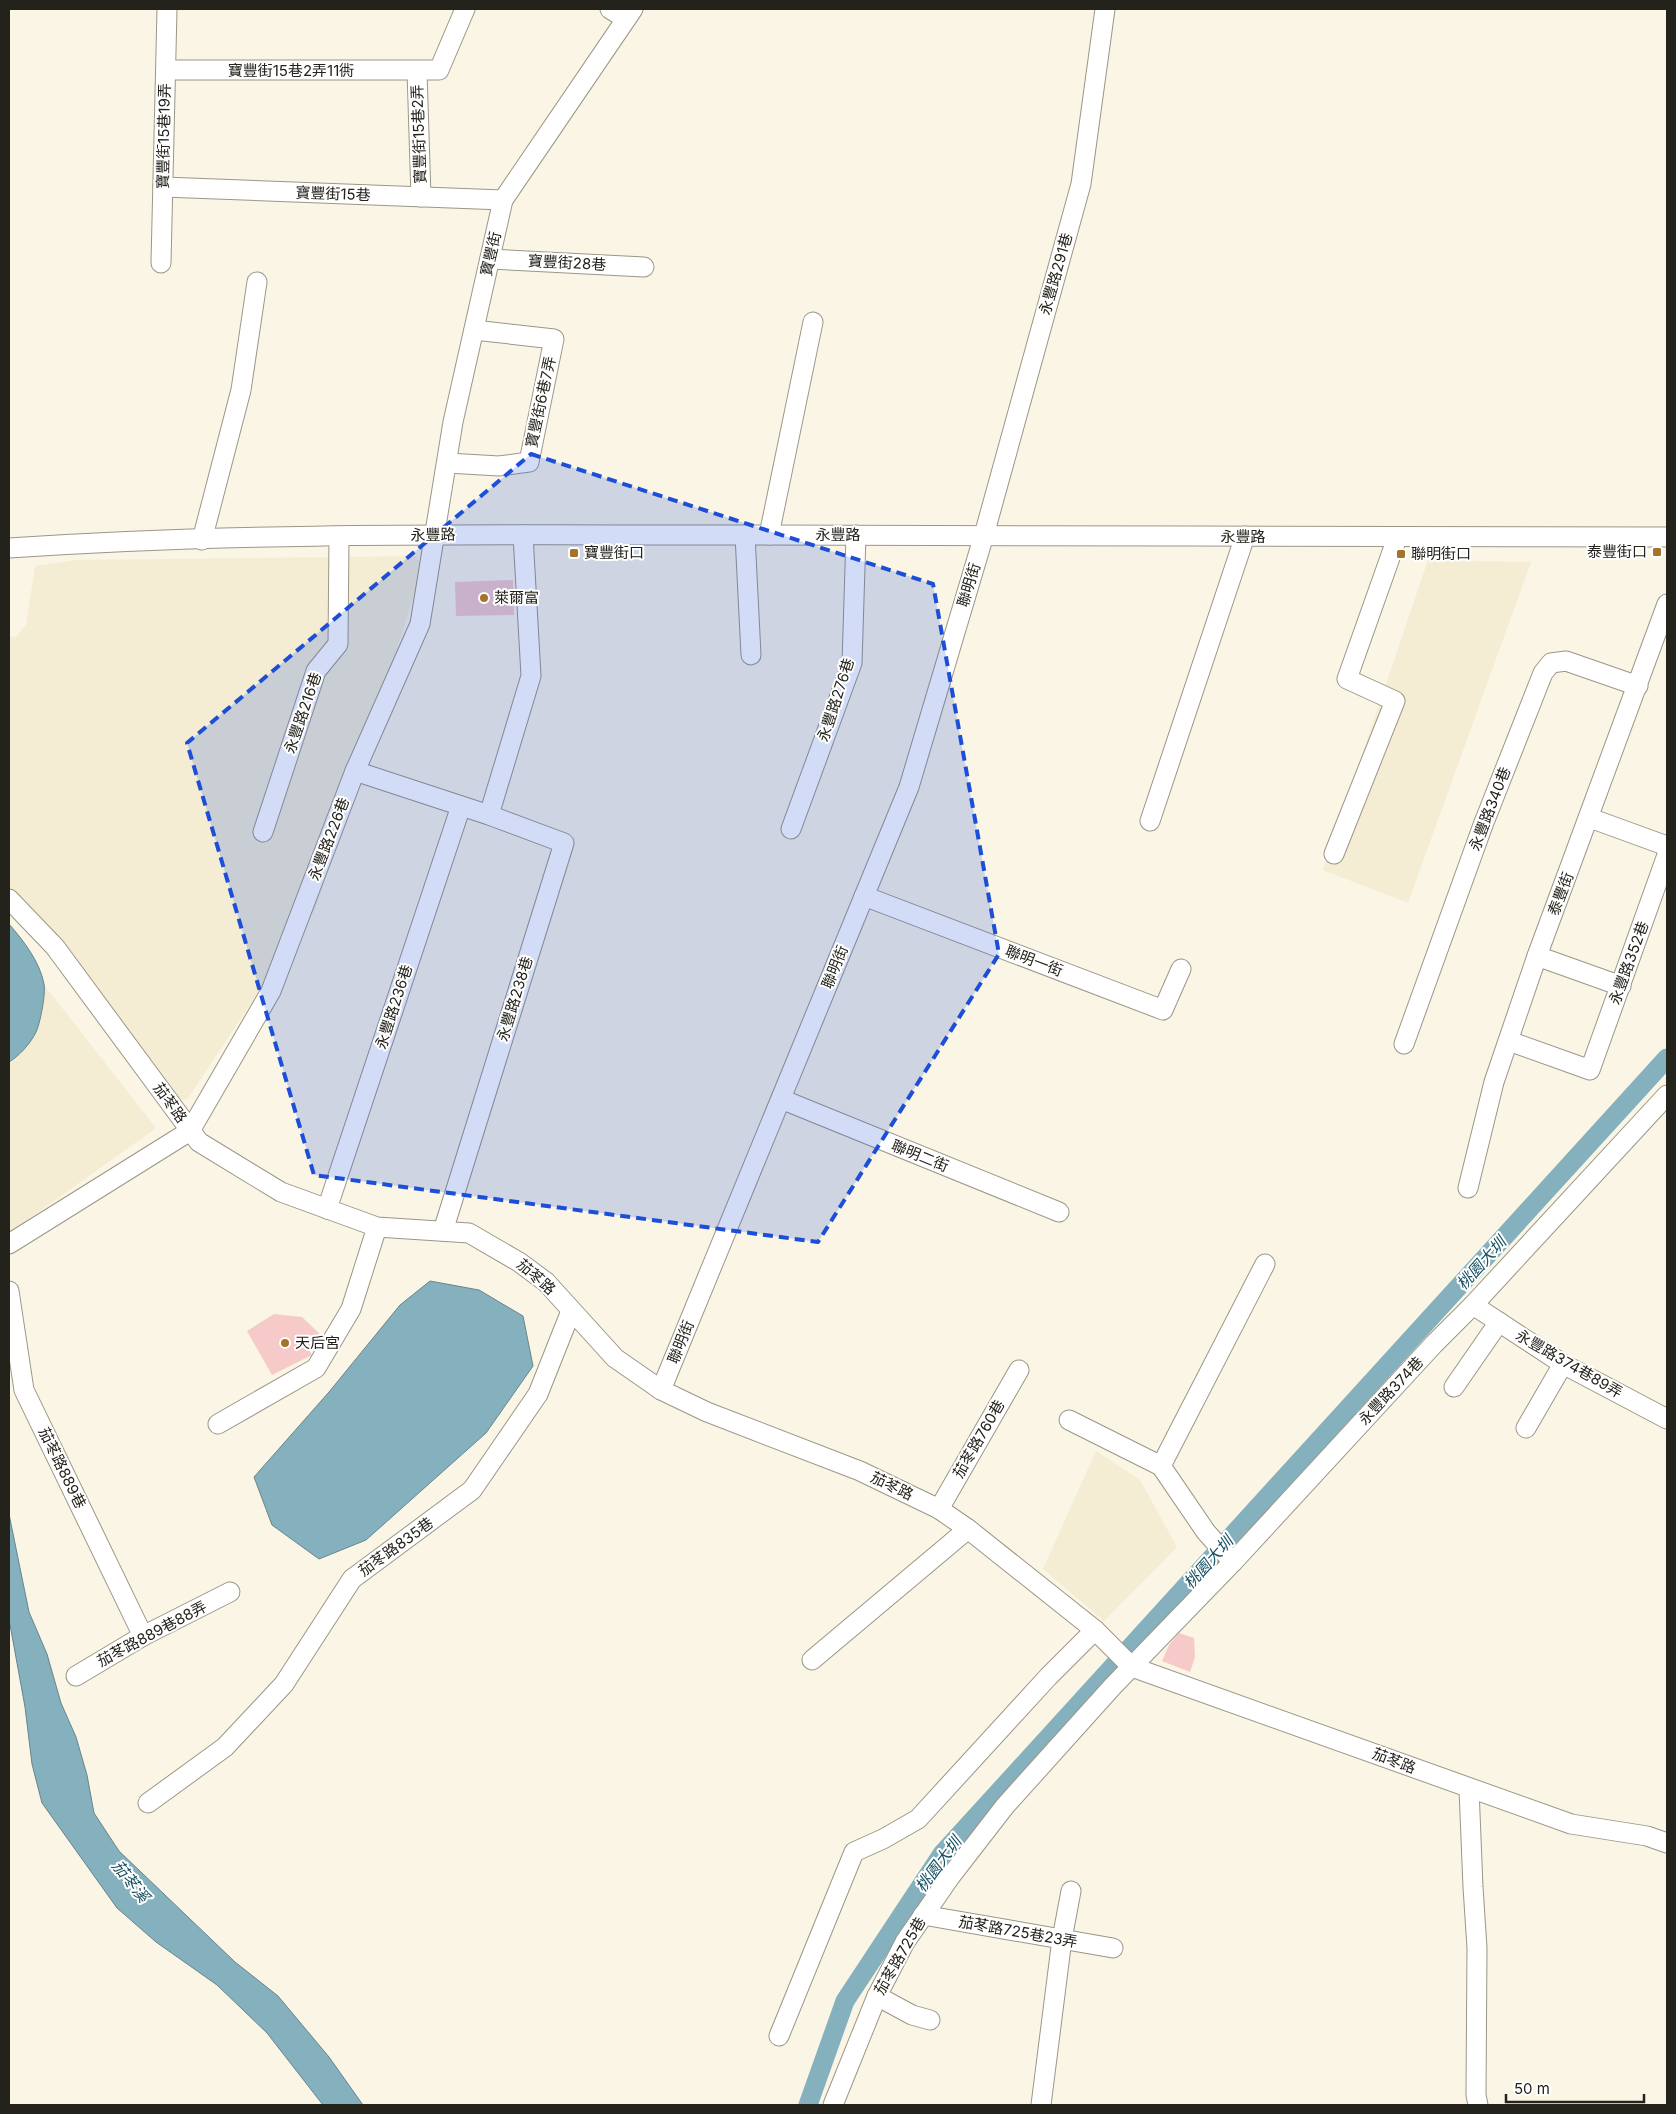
<svg xmlns="http://www.w3.org/2000/svg" width="1676" height="2114" font-family="Inter,'Noto Sans TC',sans-serif">
  <style>
    .built { fill: #f4edd4 }
    .water { fill: #85b0be; stroke: #68858d }
    .lines { fill: none; stroke-linecap: round; stroke-linejoin: round }
    .canal { stroke: #85b0be; stroke-width: 19 }
    .building { fill: #f6cac8 }
    .minor-casing { stroke: #9b9687; stroke-width: 21 }
    .minor { stroke: #fff; stroke-width: 19 }
    .marked { fill: #1d4ed8; fill-opacity: 0.2; stroke: #1d4ed8; stroke-width: 4; stroke-dasharray: 10 6; stroke-linejoin: round }
    .poi-dot { fill: #a5732a; stroke: #fff; stroke-width: 2 }
    .labels { text-anchor: middle; stroke-width: 4; stroke-linejoin: round; paint-order: stroke }
    .street-label { font-size: 15px; fill: #23221b; stroke: #fff }
    .poi-label { font-size: 15px; fill: #23221b; stroke: #fff; text-anchor: start }
    .water-label { font-size: 16px; font-style: italic; fill: #155060; stroke: #fff }
  </style>
  <rect width="100%" height="100%" fill="#faf5e4"/>
  <g class="built">
    <path d="M415,556L423,566L315,910L307,918L187,1100L174,1098L9,891V636L16,637L26,625L35,566L76,560Z"/>
    <path d="M1428,560L1531,562L1408,903L1323,870Z"/>
    <path d="M44,985L156,1128L9,1233V1062L15,1059L41,1012Z"/>
    <path d="M1096,1451L1140,1480L1177,1547L1104,1621L1043,1569Z"/>
  </g>
  <g class="water">
    <path d="M9,924C23,940 40,962 44,984C46,993 40,1026 35,1034C30,1044 18,1057 9,1062Z"/>
    <path d="M430,1281L479,1290L523,1316L533,1366L486,1433L366,1540L319,1559L272,1525L254,1477L329,1392L400,1305Z"/>
    <path d="M9,1514L29,1612L47,1654L61,1703L76,1737L87,1775L94,1813L119,1851L235,1962L278,1996L329,2057L363,2105H323L267,2033L217,1985L156,1942L117,1908L42,1803L32,1764L25,1707L9,1619Z"/>
  </g>
  <g class="lines">
    <path class="canal" d="M808,2105L845,2001L942,1854L1667,1058"/>
  </g>
  <g class="building">
    <path d="M513,580L514,615L456,616L455,582Z"/>
    <path d="M274,1314L302,1317L325,1339L307,1347L312,1355L272,1375L247,1331Z"/>
    <path d="M1179,1633L1194,1638L1195,1657L1190,1672L1162,1661L1169,1645Z"/>
  </g>
  <g class="lines">
    <defs>
      <g id="minor">
        <path d="M610,9L626,19"/>
        <path d="M166,70H439L465,9"/>
        <path d="M417,71L421,197"/>
        <path d="M163,187L503,200"/>
        <path d="M490,259L644,267"/>
        <path d="M161,263L167,9"/>
        <path d="M447,463L499,466L529,462L554,339L474,330"/>
        <path d="M745,535L751,655"/>
        <path d="M769,535L813,322"/>
        <path d="M202,540L241,390L257,282"/>
        <path d="M9,548C244,532 481,535 717,535C1034,535 1350,537 1667,537"/>
        <path d="M355,771L489,815L564,843L443,1231"/>
        <path d="M489,815L531,676L523,535"/>
        <path d="M1590,818L1667,846"/>
        <path d="M1150,821L1245,536"/>
        <path d="M791,829L852,663L856,535"/>
        <path d="M263,832L316,671L338,644L339,537"/>
        <path d="M1334,854L1395,701L1347,679L1397,538"/>
        <path d="M864,896L1163,1010L1181,969"/>
        <path d="M9,899L55,947L199,1142L281,1192L377,1227L469,1233L519,1262L546,1282L615,1358L661,1390L707,1412L860,1471L939,1509L968,1529L1095,1630L1132,1667L1571,1824L1647,1836L1667,1843"/>
        <path d="M1537,956L1621,986"/>
        <path d="M1509,1041L1590,1070L1667,855"/>
        <path d="M1404,1044L1483,825L1543,673L1551,663L1566,661L1638,686"/>
        <path d="M781,1099L1059,1212"/>
        <path d="M1468,1188L1494,1082L1537,956L1667,604"/>
        <path d="M327,1209L461,806"/>
        <path d="M9,1244L190,1131L271,991L355,771L420,624L453,422L503,200L633,9"/>
        <path d="M9,1291L24,1390L143,1636"/>
        <path d="M1473,1305L1563,1364L1667,1419"/>
        <path d="M1454,1387L1499,1322"/>
        <path d="M661,1390L909,787L984,535L1081,184L1105,9"/>
        <path d="M1069,1420L1161,1466"/>
        <path d="M218,1424L316,1368L351,1309L377,1227"/>
        <path d="M1526,1428L1563,1364"/>
        <path d="M939,1509L1019,1370"/>
        <path d="M1233,1562L1206,1532L1161,1466L1265,1264"/>
        <path d="M812,1660L968,1529"/>
        <path d="M76,1676L143,1636L230,1592"/>
        <path d="M1469,1789L1473,1887L1477,1948L1476,2095L1478,2105"/>
        <path d="M148,1803L225,1747L284,1684L352,1579L472,1490L538,1394L571,1311"/>
        <path d="M923,1915L1113,1948"/>
        <path d="M877,1996L912,2015L930,2020"/>
        <path d="M779,2036L854,1852L883,1839L918,1819L1048,1677L1095,1630"/>
        <path d="M833,2105L877,1996L905,1942L950,1877L1005,1806L1113,1686L1233,1562L1434,1344L1473,1305L1667,1095"/>
        <path d="M1041,2105L1062,1939L1071,1891"/>
      </g>
    </defs>
    <use href="#minor" class="minor-casing"/>
    <use href="#minor" class="minor"/>
  </g>
  <path class="marked" d="M531,454L933,584L999,954L818,1242L314,1175L187,743Z"/>
  <g class="poi-dot">
    <rect x="1652" y="547" width="10" height="10" rx="2.5"/>
    <rect x="569" y="548" width="10" height="10" rx="2.5"/>
    <rect x="1396" y="549" width="10" height="10" rx="2.5"/>
    <circle cx="484" cy="598" r="5"/>
    <circle cx="285" cy="1343" r="5"/>
  </g>
  <g class="labels">
    <g class="street-label">
      <text x="291" y="76">寶豐街15巷2弄11衖</text>
      <text transform="translate(419 134) rotate(-92)" y="5">寶豐街15巷2弄</text>
      <text transform="translate(164 136) rotate(-89)" y="5">寶豐街15巷19弄</text>
      <text transform="translate(333 194) rotate(2)" y="5">寶豐街15巷</text>
      <text transform="translate(491 254) rotate(-77)" y="5">寶豐街</text>
      <text transform="translate(567 263) rotate(3)" y="5">寶豐街28巷</text>
      <text transform="translate(1056 274) rotate(-74)" y="5">永豐路291巷</text>
      <text transform="translate(541 402) rotate(-78)" y="5">寶豐街6巷7弄</text>
      <text transform="translate(433 535) rotate(-1)" y="5">永豐路</text>
      <text x="838" y="540">永豐路</text>
      <text x="1243" y="542">永豐路</text>
      <text transform="translate(969 585) rotate(-73)" y="5">聯明街</text>
      <text transform="translate(836 700) rotate(-72)" y="5">永豐路276巷</text>
      <text transform="translate(303 713) rotate(-71)" y="5">永豐路216巷</text>
      <text transform="translate(1490 809) rotate(-69)" y="5">永豐路340巷</text>
      <text transform="translate(329 839) rotate(-69)" y="5">永豐路226巷</text>
      <text transform="translate(1561 894) rotate(-69)" y="5">泰豐街</text>
      <text transform="translate(1034 961) rotate(21)" y="5">聯明一街</text>
      <text transform="translate(1629 963) rotate(-70)" y="5">永豐路352巷</text>
      <text transform="translate(835 967) rotate(-68)" y="5">聯明街</text>
      <text transform="translate(515 999) rotate(-73)" y="5">永豐路238巷</text>
      <text transform="translate(394 1007) rotate(-72)" y="5">永豐路236巷</text>
      <text transform="translate(170 1103) rotate(54)" y="5">茄苳路</text>
      <text transform="translate(920 1156) rotate(22)" y="5">聯明二街</text>
      <text transform="translate(536 1277) rotate(41)" y="5">茄苳路</text>
      <text transform="translate(681 1342) rotate(-68)" y="5">聯明街</text>
      <text transform="translate(1569 1364) rotate(30)" y="5">永豐路374巷89弄</text>
      <text transform="translate(1391 1391) rotate(-47)" y="5">永豐路374巷</text>
      <text transform="translate(979 1439) rotate(-60)" y="5">茄苳路760巷</text>
      <text transform="translate(62 1468) rotate(64)" y="5">茄苳路889巷</text>
      <text transform="translate(892 1486) rotate(26)" y="5">茄苳路</text>
      <text transform="translate(396 1547) rotate(-36)" y="5">茄苳路835巷</text>
      <text transform="translate(152 1634) rotate(-28)" y="5">茄苳路889巷88弄</text>
      <text transform="translate(1394 1761) rotate(21)" y="5">茄苳路</text>
      <text transform="translate(1018 1932) rotate(10)" y="5">茄苳路725巷23弄</text>
      <text transform="translate(900 1956) rotate(-60)" y="5">茄苳路725巷</text>
    </g>
    <g class="poi-label">
      <text x="1647" y="557" text-anchor="end">泰豐街口</text>
      <text x="584" y="558">寶豐街口</text>
      <text x="1411" y="559">聯明街口</text>
      <text x="494" y="603">萊爾富</text>
      <text x="295" y="1348">天后宮</text>
    </g>
    <g class="water-label">
      <text transform="translate(1481 1263) rotate(-48)" y="6">桃園大圳</text>
      <text transform="translate(1208 1562) rotate(-48)" y="6">桃園大圳</text>
      <text transform="translate(938 1864) rotate(-53)" y="6">桃園大圳</text>
      <text transform="translate(131 1881) rotate(51)" y="6">茄苳溪</text>
    </g>
  </g>
  <rect width="1676" height="2114" fill="none" stroke="#23221b" stroke-width="20"/>
  <path d="M1506 2094v8h138v-8" fill="none" stroke="#23221b" stroke-width="2.5"/>
  <text x="1514" y="2094" font-size="15" fill="#23221b" stroke="#ffffff" stroke-width="4" paint-order="stroke">50 m</text>
</svg>
